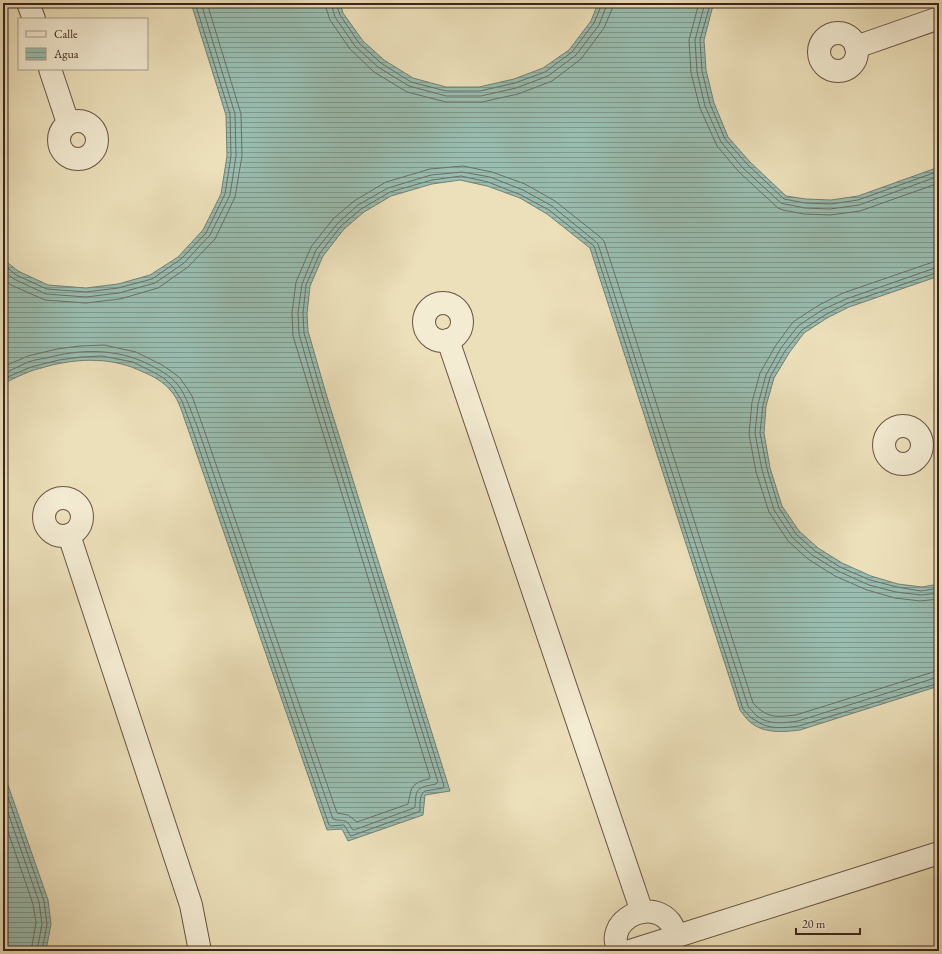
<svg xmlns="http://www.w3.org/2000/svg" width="942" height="954" font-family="'EB Garamond',serif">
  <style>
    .water { fill: url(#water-rules); stroke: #748074 }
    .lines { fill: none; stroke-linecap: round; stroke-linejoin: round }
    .shore { stroke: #6b7066; stroke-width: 1 }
    .minor-casing { stroke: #695343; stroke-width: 24 }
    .minor { stroke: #f3ebd2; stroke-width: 22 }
  </style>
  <defs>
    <pattern id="water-rules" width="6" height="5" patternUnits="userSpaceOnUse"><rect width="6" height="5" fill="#99bdb0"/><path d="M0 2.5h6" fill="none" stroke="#7e998e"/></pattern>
  </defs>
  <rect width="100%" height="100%" fill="#ece0ba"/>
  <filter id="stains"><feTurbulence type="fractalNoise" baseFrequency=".005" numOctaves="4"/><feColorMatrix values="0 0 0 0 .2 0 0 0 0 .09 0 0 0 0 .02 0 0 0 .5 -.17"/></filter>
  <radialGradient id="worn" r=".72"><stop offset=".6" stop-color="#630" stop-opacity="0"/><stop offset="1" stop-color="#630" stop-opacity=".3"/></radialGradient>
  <g class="water">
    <path d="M191,3H340L343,13L363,41L384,60L413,78L446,87H479L514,79L543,68L569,50L591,21L598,3H716L712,9L704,40L706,70L714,103L728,137L750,162L786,196L806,199L831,200L858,196L939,167V276L849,307L827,318L804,333L789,353L774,378L766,406L764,433L770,468L782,506L799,531L818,548L842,563L871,576L898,584L922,587L939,584V686L800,730C783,732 764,734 750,722C746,719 743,714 740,710L590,248L547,214L520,198L487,186L460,180L432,184L391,196L364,212L344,229L323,256L310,286L307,314L308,331L327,397L450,791L425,795L423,815L348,841L342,829L327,830L188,429C183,416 180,401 171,391C164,382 153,376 143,372C113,357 80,358 48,366C43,368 36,369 31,371C21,375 12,379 3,384V259L18,271L48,285L86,288L118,284L150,275L178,257L203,230L221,194L227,156L226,115Z"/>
    <path d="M3,771L48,900L51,924L47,945L45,951H3Z"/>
  </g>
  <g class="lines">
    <g class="shore">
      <path d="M325,3L326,8L330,20L350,49L374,72L407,92L446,102H482L518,94L552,81L581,59L604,28L612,9V3"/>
      <path d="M331,3L335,17L355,46L378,67L409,86L446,96H481L516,88L548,76L576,55L599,25L606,7V3"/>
      <path d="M336,3L340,15L359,43L381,63L411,82L446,91H480L515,83L545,72L572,52L594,23L601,6V3"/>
      <path d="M699,3L689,40L691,73L700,108L717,146L739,172L778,208L783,210L804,214L830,215L860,211L939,183"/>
      <path d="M705,3L695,40L697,72L705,106L721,142L743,168L781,203L785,204L805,208L830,209L859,205L939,176"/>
      <path d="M711,3L709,8L700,40L702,71L710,104L725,139L747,164L784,199L805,203L831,204L858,200L939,171"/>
      <path d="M939,261L933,262L843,293L819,305L793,322L776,345L760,373L752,402L749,434L756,472L769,512L788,541L808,559L835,576L867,590L895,598L920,601L939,599"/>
      <path d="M3,264L16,275L47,289L86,292L118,288L152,279L181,259L206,233L225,194L231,156L230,114L195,3"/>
      <path d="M939,267L935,268L846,299L822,310L798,326L781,348L766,375L758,404L755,433L762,470L774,510L792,537L812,555L838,571L869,585L896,592L921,595L939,593"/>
      <path d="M3,271L14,279L46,294L86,297L119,293L155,283L184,263L210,235L230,195L236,156L235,114L201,3"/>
      <path d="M939,272L848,303L825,315L802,330L785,351L770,377L763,405L760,433L767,469L779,508L796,534L815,551L840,567L870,580L897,587L921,591L939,588"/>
      <path d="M3,279L11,285L45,300L86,303L120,299L158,288L188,267L215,239L235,197L242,156L241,114L207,3"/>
      <path d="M3,367L28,356L57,349L80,346L104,345L136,352L162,365L171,371L180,378L187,388L192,396L202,424L337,813L348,815L357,822L408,804C409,801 409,798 410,795C411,784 419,781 429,779L430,777L313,401L293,336L292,313L296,282L311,247L333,219L354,201L386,182L430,169L463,166L492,172L525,184L555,201L599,236L604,241L753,703C768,719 776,717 796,715L933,672H939"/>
      <path d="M3,374C11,370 20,366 28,362C34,360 40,359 46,358C80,349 116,348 148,364C158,369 170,375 178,385C187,397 191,412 197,426L333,819C342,822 346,817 352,829L354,830L414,808L415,807C416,787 417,788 436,784L438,782L318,400L299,334L298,313L302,284L316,250L338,223L358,205L388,188L431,175L462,172L490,177L523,190L552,206L595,241L598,244L748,706C751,709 753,713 757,716C768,725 784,723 798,721L935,678H939"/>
      <path d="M3,379L31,367L59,360L81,357L102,356L133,362L157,374L165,379L173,387L182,401L192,428L329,825L331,826L344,825L346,828L350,835L351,836L418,812L420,811C420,804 419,795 425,791L443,788L444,786L323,398L304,333L303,313L306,285L320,253L341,226L361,209L390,192L432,180L461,176L488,182L521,195L549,210L594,246L743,709C747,713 750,718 755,720C768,730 783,728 799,726L939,683"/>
      <path d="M3,783L44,901L47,924L42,951"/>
      <path d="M3,798L39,902L42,924L37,951"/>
      <path d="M3,817L33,904L36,923L31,951"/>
    </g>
    <defs>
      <g id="minor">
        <path d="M28,3L34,19"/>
        <circle cx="838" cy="52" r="19"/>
        <path d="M856,47L939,18"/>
        <path d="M50,69L68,123"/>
        <circle cx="78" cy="140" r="19"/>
        <circle cx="443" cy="322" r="19"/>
        <path d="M448,340L642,912"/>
        <circle cx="903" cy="445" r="19"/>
        <circle cx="63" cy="517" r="19"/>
        <path d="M69,535L191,905L200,951"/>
        <path d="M619,951C618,948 616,945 616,942C615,938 617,931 619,927C630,910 656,905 670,922C673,926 675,932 677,936"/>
        <path d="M630,951L939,853"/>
      </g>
    </defs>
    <use href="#minor" class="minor-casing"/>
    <use href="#minor" class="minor"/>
  </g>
  <rect width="942" height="954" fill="none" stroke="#ece0ba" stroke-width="16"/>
  <rect x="4" y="4" width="934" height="946" fill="none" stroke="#3d241b" stroke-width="2"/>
  <rect x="8" y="8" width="926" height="938" fill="none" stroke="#3d241b"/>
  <rect x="18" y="18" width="130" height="52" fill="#f3ebd2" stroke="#aa9b89"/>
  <rect x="26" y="31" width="20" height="6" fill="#f3ebd2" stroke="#aa9b89"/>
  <text x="54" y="38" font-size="12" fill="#3d241b">Calle</text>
  <rect x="26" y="48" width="20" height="12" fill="url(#water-rules)" stroke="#aa9b89"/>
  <text x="54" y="58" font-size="12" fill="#3d241b">Agua</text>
  <path d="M796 928v6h64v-6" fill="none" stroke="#3d241b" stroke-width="2"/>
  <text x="802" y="928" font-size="12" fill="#3d241b" stroke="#f3ebd2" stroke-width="3" paint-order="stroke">20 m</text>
  <rect width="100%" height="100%" filter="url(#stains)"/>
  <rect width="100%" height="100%" fill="url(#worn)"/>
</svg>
